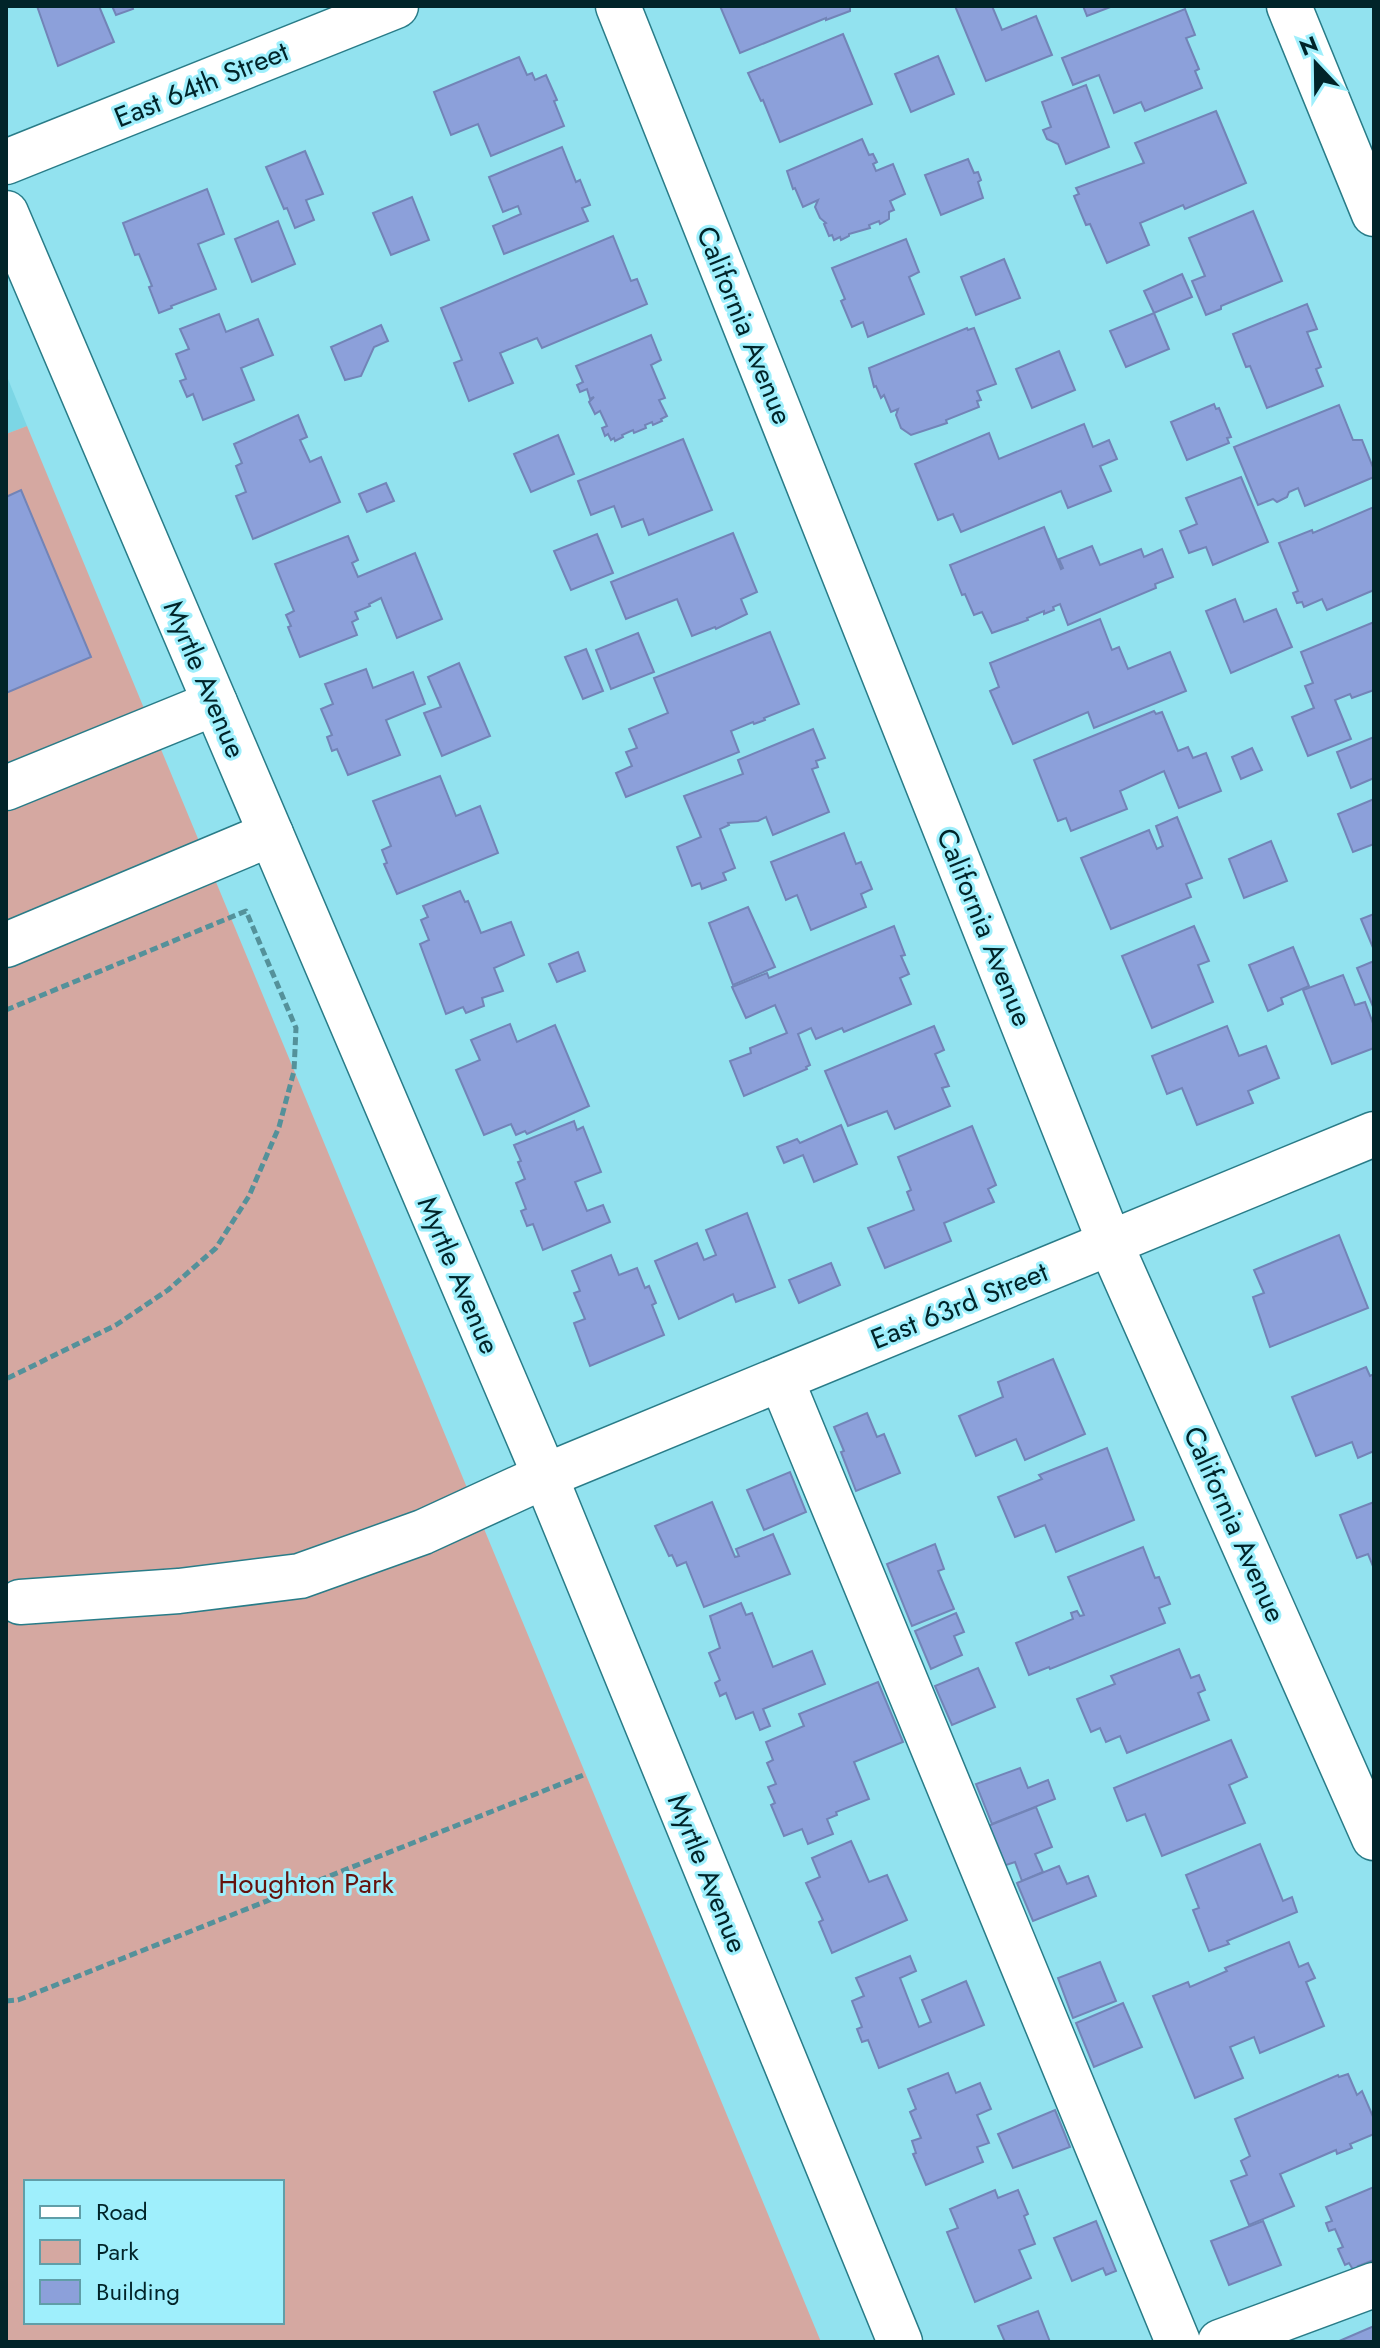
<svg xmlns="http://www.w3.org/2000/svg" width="1380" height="2348" font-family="Jost,sans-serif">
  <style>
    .built { fill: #7cd6e5 }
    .green { fill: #d5a8a1; fill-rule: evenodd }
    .building { fill: #8ca0da; stroke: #7284b7; stroke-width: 2 }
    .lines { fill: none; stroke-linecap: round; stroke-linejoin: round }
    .minor-casing { stroke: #297c88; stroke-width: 47 }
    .path { stroke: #54919a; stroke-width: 5; stroke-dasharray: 8 4; stroke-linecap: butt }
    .minor { stroke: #fff; stroke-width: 44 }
    .labels { text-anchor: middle; stroke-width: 6; stroke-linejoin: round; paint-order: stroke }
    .street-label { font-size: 28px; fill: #012429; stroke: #9feffc }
    .park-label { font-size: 28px; fill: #66130d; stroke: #9feffc }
  </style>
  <rect width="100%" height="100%" fill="#92e2ef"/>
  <path class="built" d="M6,374L27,426L6,434Z"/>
  <path class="green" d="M27,426L821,2342H6V434ZM26,2182H282V2322H26Z"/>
  <g class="building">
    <path d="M37,6H99L114,42L58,66Z"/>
    <path d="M112,6H132L133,9L116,15Z"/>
    <path d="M720,6H850V11L826,20V18L740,53Z"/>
    <path d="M955,6H992L1002,30L1036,16L1052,55L986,81Z"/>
    <path d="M1083,6H1113L1087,16Z"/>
    <path d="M1185,9L1195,35L1186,38L1199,69L1195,71L1202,88L1145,111L1141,102L1114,113L1099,75L1073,85L1062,58Z"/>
    <path d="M843,34L872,104L780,142L763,100L761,101L748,73Z"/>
    <path d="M938,56L954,94L911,112L895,74Z"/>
    <path d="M519,57L527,75L532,73L535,80L546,75L557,100L554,101L564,126L491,156L478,124L451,135L434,92Z"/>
    <path d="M1086,85L1109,147L1066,164L1058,144L1047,139L1043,130L1051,127L1042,102Z"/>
    <path d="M1216,111L1246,183L1185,209L1183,205L1140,223L1149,245L1107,263L1090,224L1086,225L1074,196L1079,194L1076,188L1144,163L1135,143Z"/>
    <path d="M862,139L869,155L873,154L877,162L873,164L876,171L893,164L905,194L890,201L894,210L889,212V219L880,224L879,221L869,225L870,228L849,234V236L841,240L840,237L834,240L832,235L829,236L824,224L826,223L820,218L815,207L818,200L803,207L795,188L793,189L787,171Z"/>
    <path d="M562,147L576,182L580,180L590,205L582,208L588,221L504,254L493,226L521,214L518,206L503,212L489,177Z"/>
    <path d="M305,151L323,194L306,200L314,220L295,228L287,208L284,209L266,167Z"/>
    <path d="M968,159L974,173L978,172L981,180L978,182L983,198L941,215L925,175Z"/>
    <path d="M207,189L224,234L198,244L216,289L171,306L172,308L159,313L149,287L152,286L139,254L135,255L123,223Z"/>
    <path d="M412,197L429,240L391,255L373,213Z"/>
    <path d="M1253,211L1282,281L1221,306V309L1206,315L1192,281L1205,276L1189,238Z"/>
    <path d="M278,221L295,264L252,282L235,239Z"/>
    <path d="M613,236L631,281L637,279L647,304L542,348L537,338L500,353L513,383L469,401L454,363L462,360L441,308Z"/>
    <path d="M906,239L919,272L909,277L924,314L868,337L863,322L852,327L841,301L845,299L832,268Z"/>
    <path d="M1004,259L1020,298L976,315L961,277Z"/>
    <path d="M1182,274L1192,297L1154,313L1144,291Z"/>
    <path d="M1307,304L1317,329L1307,332L1321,367L1316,369L1323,386L1267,408L1250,366L1246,367L1233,334Z"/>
    <path d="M1154,313L1169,349L1126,367L1110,331Z"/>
    <path d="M219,314L226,332L258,319L273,355L241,368L254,400L203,420L193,394L187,397L180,381L186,379L176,354L189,349L180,329Z"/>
    <path d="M381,325L388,341L374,347L361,376L345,380L331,347Z"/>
    <path d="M967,328L968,330L974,328L996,384L977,391L981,400L977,401L979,407L946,420L947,423L911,435L901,428L896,415L898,409L891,412L884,395L881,398L876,386L874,387L869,368Z"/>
    <path d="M651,335L661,360L651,365L665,398L659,400L667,416L661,419L662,421L653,425L652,422L645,425L646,428L634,433L633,430L622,435L623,437L615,441L614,438L611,440L608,434L605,436L602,428L607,426L600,411L595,414L589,402L594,397L590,399L587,389L580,392L577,385L583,382L576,366Z"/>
    <path d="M1059,351L1075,390L1032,408L1016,369Z"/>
    <path d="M1214,404L1216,409L1219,408L1231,437L1227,438L1229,443L1187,460L1171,422Z"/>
    <path d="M1339,405L1353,440H1362L1374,470V477L1305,506L1298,488L1289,492L1287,497L1277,502L1273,499L1258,505L1234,447Z"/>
    <path d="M298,415L307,437L300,440L310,462L321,457L340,502L253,539L236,496L246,492L236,466L242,463L234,444Z"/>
    <path d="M1084,424L1093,447L1109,440L1117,459L1100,466L1111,491L1068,508L1061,491L961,532L953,514L938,520L915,464L989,433L999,459Z"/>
    <path d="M558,435L574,474L531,492L514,454Z"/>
    <path d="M683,439L712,510L649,535L643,519L622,527L614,506L591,515L578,481Z"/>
    <path d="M1241,477L1268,542L1213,565L1206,547L1189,553L1180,531L1197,524L1186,498Z"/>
    <path d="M386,483L394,501L367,512L359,494Z"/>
    <path d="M21,490L91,657L6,693V497Z"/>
    <path d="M1374,507V590L1327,610L1322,599L1304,607L1302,602L1297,603L1293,593L1298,591L1279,543L1312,530L1313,533Z"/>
    <path d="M1044,527L1061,569L1063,568L1059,559L1092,546L1100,565L1141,549L1144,557L1162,549L1173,577L1155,584L1156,588L1068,625L1060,604L1053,607L1054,610L1044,614V611L1027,618L1028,620L992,633L982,612L974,615L965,594L962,595L950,565Z"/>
    <path d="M733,533L757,592L741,599L747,614L716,629L715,627L692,636L677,599L626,619L611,582Z"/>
    <path d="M597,534L613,573L571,590L554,551Z"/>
    <path d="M348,536L358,560L352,563L358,577L415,553L442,619L397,638L381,598L369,604L370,606L355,612L358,619L352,622L357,635L300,657L288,627L291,626L286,615L294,611L275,564Z"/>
    <path d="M1235,599L1244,622L1276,609L1292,647L1231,673L1206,611Z"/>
    <path d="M1100,619L1112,650L1119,647L1128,669L1170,652L1186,691L1094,728L1088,712L1013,744L990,691L999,687L990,663Z"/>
    <path d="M1374,622V690L1352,698L1350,694L1335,700L1351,739L1308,756L1292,717L1314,708L1305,686L1313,683L1301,652Z"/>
    <path d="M770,632L799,704L764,718L765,720L754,724L753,722L731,731L739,752L626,797L616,773L632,766L626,752L637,748L629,729L668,713L654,678Z"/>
    <path d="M638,633L654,672L611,689L596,650Z"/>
    <path d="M586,649L603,691L583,699L565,657Z"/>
    <path d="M459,663L490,736L442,756L424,713L441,707L428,677Z"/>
    <path d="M366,669L373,688L413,672L425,704L386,720L400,755L348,775L337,749L332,751L327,737L332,735L321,709L333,704L325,684Z"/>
    <path d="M1154,711L1156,714L1162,712L1178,751L1188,747L1193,758L1206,753L1221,791L1179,808L1164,771L1120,791L1127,809L1071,831L1066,818L1058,821L1034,760Z"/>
    <path d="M813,729L825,758L816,761L818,767L812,769L829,812L773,835L766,817L758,821L728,823L729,825L720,829L735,868L723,873L726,880L702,889L700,883L692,886L677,847L701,837L684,796L743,774L738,760Z"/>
    <path d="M1374,737V778L1351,788L1337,752Z"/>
    <path d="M1252,748L1262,770L1241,779L1232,757Z"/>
    <path d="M440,776L456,816L480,806L498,853L397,894L384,864L387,863L382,850L391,846L373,801Z"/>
    <path d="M1374,799V844L1353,852L1338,814Z"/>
    <path d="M1177,817L1202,878L1186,884L1191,897L1111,929L1081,858L1149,830L1157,849L1163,846L1156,826Z"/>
    <path d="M844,833L856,864L861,862L872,889L861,894L866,907L811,930L797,895L786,900L771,862Z"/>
    <path d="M1271,841L1287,881L1244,898L1229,859Z"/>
    <path d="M460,891L465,902L468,901L481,933L511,922L524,955L494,968L503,991L482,998L484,1006L466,1013L463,1007L446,1014L420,944L429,940L421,920L428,917L423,906Z"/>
    <path d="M748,907L775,967L733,985L709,923Z"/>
    <path d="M1374,914V950L1361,919Z"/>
    <path d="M894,926L905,955L901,956L909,974L900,978L911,1004L844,1032L842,1028L816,1039L811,1028L798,1034L810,1065L806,1067L807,1069L744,1096L730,1061L751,1053L750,1048L787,1033L775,1005L746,1018L732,987L767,973L769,978Z"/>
    <path d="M1194,926L1209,961L1198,965L1213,1002L1152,1028L1122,956Z"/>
    <path d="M1293,947L1309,986L1281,998L1283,1004L1268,1011L1249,965Z"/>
    <path d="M578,952L585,971L557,982L549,964Z"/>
    <path d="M1374,961V1009L1357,968Z"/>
    <path d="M1343,975L1355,1005L1365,1002L1374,1026V1048L1332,1064L1303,990Z"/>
    <path d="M510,1024L517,1042L555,1025L589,1106L527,1134L525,1131L516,1135L511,1124L484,1135L456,1070L480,1060L471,1040Z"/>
    <path d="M934,1026L944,1050L935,1054L949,1086L942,1088L950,1106L895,1129L887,1111L848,1126L825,1071Z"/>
    <path d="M1227,1026L1239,1056L1266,1046L1279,1078L1248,1091L1253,1103L1197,1125L1182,1088L1167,1094L1152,1056Z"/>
    <path d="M574,1121L577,1130L583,1127L601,1172L575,1182L587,1211L603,1205L610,1222L543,1250L533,1224L527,1226L521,1211L526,1209L516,1183L525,1179L518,1162L521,1161L514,1145Z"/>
    <path d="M841,1125L857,1164L814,1182L803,1155L784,1163L777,1147L797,1139L800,1143Z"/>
    <path d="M972,1126L996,1185L988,1189L994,1202L944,1223L951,1241L885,1268L868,1228L914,1210L907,1192L911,1190L898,1157Z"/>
    <path d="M747,1213L775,1287L736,1302L733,1294L679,1319L655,1261L697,1243L704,1260L716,1255L706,1230Z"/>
    <path d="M1339,1235L1368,1308L1270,1347L1253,1297L1264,1293L1254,1270Z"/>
    <path d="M611,1255L619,1275L637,1268L645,1288L649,1286L656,1303L652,1305L664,1335L590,1366L574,1323L585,1319L574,1293L580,1291L572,1271Z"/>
    <path d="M831,1263L840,1285L799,1303L789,1280Z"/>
    <path d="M1053,1359L1085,1434L1025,1460L1016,1439L976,1456L959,1416L1003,1397L998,1382Z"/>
    <path d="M1366,1367L1370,1376L1374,1374V1451L1358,1458L1352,1442L1316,1456L1292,1397Z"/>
    <path d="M867,1413L877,1437L884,1434L900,1473L856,1491L841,1452L844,1451L834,1427Z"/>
    <path d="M1107,1448L1134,1520L1056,1552L1045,1525L1015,1537L998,1497L1042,1479L1039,1475Z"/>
    <path d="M790,1472L806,1512L764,1530L747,1490Z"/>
    <path d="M712,1502L735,1557L739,1556L736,1549L773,1534L790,1574L704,1607L686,1562L677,1566L672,1555L669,1556L655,1526Z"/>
    <path d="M1374,1502V1569L1368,1554L1357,1558L1340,1515Z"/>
    <path d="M935,1544L944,1569L938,1571L954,1609L912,1626L887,1564Z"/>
    <path d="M1143,1547L1155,1578L1159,1577L1170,1604L1159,1608L1165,1623L1050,1669L1049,1667L1029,1675L1016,1643L1073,1619L1071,1613L1077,1611L1080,1616L1084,1615L1068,1577Z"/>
    <path d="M741,1603L746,1615L752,1613L773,1667L812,1651L825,1684L763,1709L770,1726L760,1730L753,1712L736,1719L726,1693L720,1696L715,1683L720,1680L709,1653L720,1648L710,1616Z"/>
    <path d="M956,1613L964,1632L954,1636L962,1655L931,1669L915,1631Z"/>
    <path d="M1179,1649L1191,1678L1199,1675L1205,1690L1198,1693L1209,1720L1127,1753L1120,1736L1106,1742L1100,1728L1091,1732L1077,1699L1115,1684L1111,1676Z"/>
    <path d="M978,1668L995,1707L952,1725L935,1686Z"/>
    <path d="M878,1682L903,1742L854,1762L869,1799L836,1812L837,1815L827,1819L833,1834L808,1844L802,1829L784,1836L771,1805L775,1803L768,1787L776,1784L767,1763L773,1760L766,1742L804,1726L799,1714Z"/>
    <path d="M1231,1740L1247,1777L1229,1785L1245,1823L1162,1856L1145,1814L1127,1821L1114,1788Z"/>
    <path d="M1020,1768L1028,1788L1048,1780L1055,1799L992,1824L976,1784Z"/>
    <path d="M1036,1807L1052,1847L1035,1854L1043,1872L1022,1881L1015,1862L1003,1866L988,1826Z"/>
    <path d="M851,1841L869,1882L887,1875L907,1920L832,1953L819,1922L823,1920L806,1883L820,1877L812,1858Z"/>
    <path d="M1260,1844L1283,1901L1292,1897L1297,1912L1227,1941L1229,1944L1209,1951L1193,1910L1199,1908L1186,1875Z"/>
    <path d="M1059,1866L1067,1884L1088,1876L1096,1896L1033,1921L1017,1883Z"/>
    <path d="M1289,1942L1299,1967L1308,1963L1315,1978L1306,1982L1324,2026L1260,2053L1254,2037L1230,2047L1243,2078L1195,2098L1153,1996L1188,1982L1190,1987L1227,1971L1225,1968Z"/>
    <path d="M910,1956L916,1971L900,1978L919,2027L931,2022L922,2000L966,1981L984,2025L879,2068L868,2040L862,2042L857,2029L862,2027L852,2001L864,1996L856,1978Z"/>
    <path d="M1100,1962L1116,2001L1073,2018L1058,1978Z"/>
    <path d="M1123,2003L1142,2047L1094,2067L1076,2023Z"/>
    <path d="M948,2073L956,2093L980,2083L991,2109L977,2115L989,2143L977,2147L983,2162L926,2185L913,2154L916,2153L912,2141L921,2138L910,2112L916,2109L908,2089Z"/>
    <path d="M1348,2074L1357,2095L1362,2091L1374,2119V2134L1350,2144L1352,2148L1337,2154L1336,2150L1280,2174L1294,2206L1249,2225L1231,2181L1247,2175L1241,2161L1250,2156L1235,2119L1338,2075L1339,2077Z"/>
    <path d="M1055,2110L1070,2147L1013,2168L998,2134Z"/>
    <path d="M1374,2187V2260L1358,2266L1360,2271L1355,2273L1349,2263L1345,2265L1338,2249L1343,2247L1335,2229L1329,2231L1326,2223L1332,2221L1326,2207Z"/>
    <path d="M995,2190L998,2198L1018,2190L1028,2214L1024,2216L1035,2244L1019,2250L1031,2278L975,2302L947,2232L958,2228L950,2209Z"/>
    <path d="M1096,2221L1116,2271L1106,2275L1103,2268L1072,2281L1054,2238Z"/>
    <path d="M1263,2221L1281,2265L1229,2285L1211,2241Z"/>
    <path d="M1038,2311L1050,2342H1005L998,2326Z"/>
    <path d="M1374,2326V2342H1337Z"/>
  </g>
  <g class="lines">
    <defs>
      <g id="minor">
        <path d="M618,6L1110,1243L1374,1838"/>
        <path d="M1289,6L1374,214"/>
        <path d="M6,162L396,6"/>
        <path d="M6,213L545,1476L900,2342"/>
        <path d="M6,788L215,703"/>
        <path d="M6,945L271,834"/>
        <path d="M781,1379L1178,2342"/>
        <path d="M20,1602L179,1591L300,1576L423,1532L545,1476L1374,1134"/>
        <path d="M1220,2342L1374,2285"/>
      </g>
    </defs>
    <use href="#minor" class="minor-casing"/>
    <g class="path">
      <path d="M6,1010L246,911L296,1028L294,1071L279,1127L249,1196L216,1248L168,1290L116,1325L6,1379"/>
      <path d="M6,2001L18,2000L586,1774"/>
    </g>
    <use href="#minor" class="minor"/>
  </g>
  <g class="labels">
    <g class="street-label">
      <text transform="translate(201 84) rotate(-22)" y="10">East 64th Street</text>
      <text transform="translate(745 325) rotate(68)" y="10">California Avenue</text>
      <text transform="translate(205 679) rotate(67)" y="10">Myrtle Avenue</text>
      <text transform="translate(985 927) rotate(68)" y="10">California Avenue</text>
      <text transform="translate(459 1275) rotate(67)" y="10">Myrtle Avenue</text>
      <text transform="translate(959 1305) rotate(-22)" y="10">East 63rd Street</text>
      <text transform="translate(1235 1524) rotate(66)" y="10">California Avenue</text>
      <text transform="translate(708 1873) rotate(68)" y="10">Myrtle Avenue</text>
    </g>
    <g class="park-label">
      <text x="306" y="1893">Houghton Park</text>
    </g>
  </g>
  <rect width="1380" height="2348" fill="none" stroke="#012429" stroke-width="16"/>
  <rect x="24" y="2180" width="260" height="144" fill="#9feffc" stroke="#609ea8" stroke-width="2"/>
  <rect x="40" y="2206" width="40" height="12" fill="#ffffff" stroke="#609ea8" stroke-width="2"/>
  <text x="96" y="2220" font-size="24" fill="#012429">Road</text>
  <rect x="40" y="2240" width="40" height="24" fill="#d5a8a1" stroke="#609ea8" stroke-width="2"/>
  <text x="96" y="2260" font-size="24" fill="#012429">Park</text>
  <rect x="40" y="2280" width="40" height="24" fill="#8ca0da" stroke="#609ea8" stroke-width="2"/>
  <text x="96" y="2300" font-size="24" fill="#012429">Building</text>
  <g transform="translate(1316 64) rotate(338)" stroke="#9feffc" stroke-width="6" paint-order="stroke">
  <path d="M0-6L14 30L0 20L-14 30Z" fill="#012429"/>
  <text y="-12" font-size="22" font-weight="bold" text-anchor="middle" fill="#012429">N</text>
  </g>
</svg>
